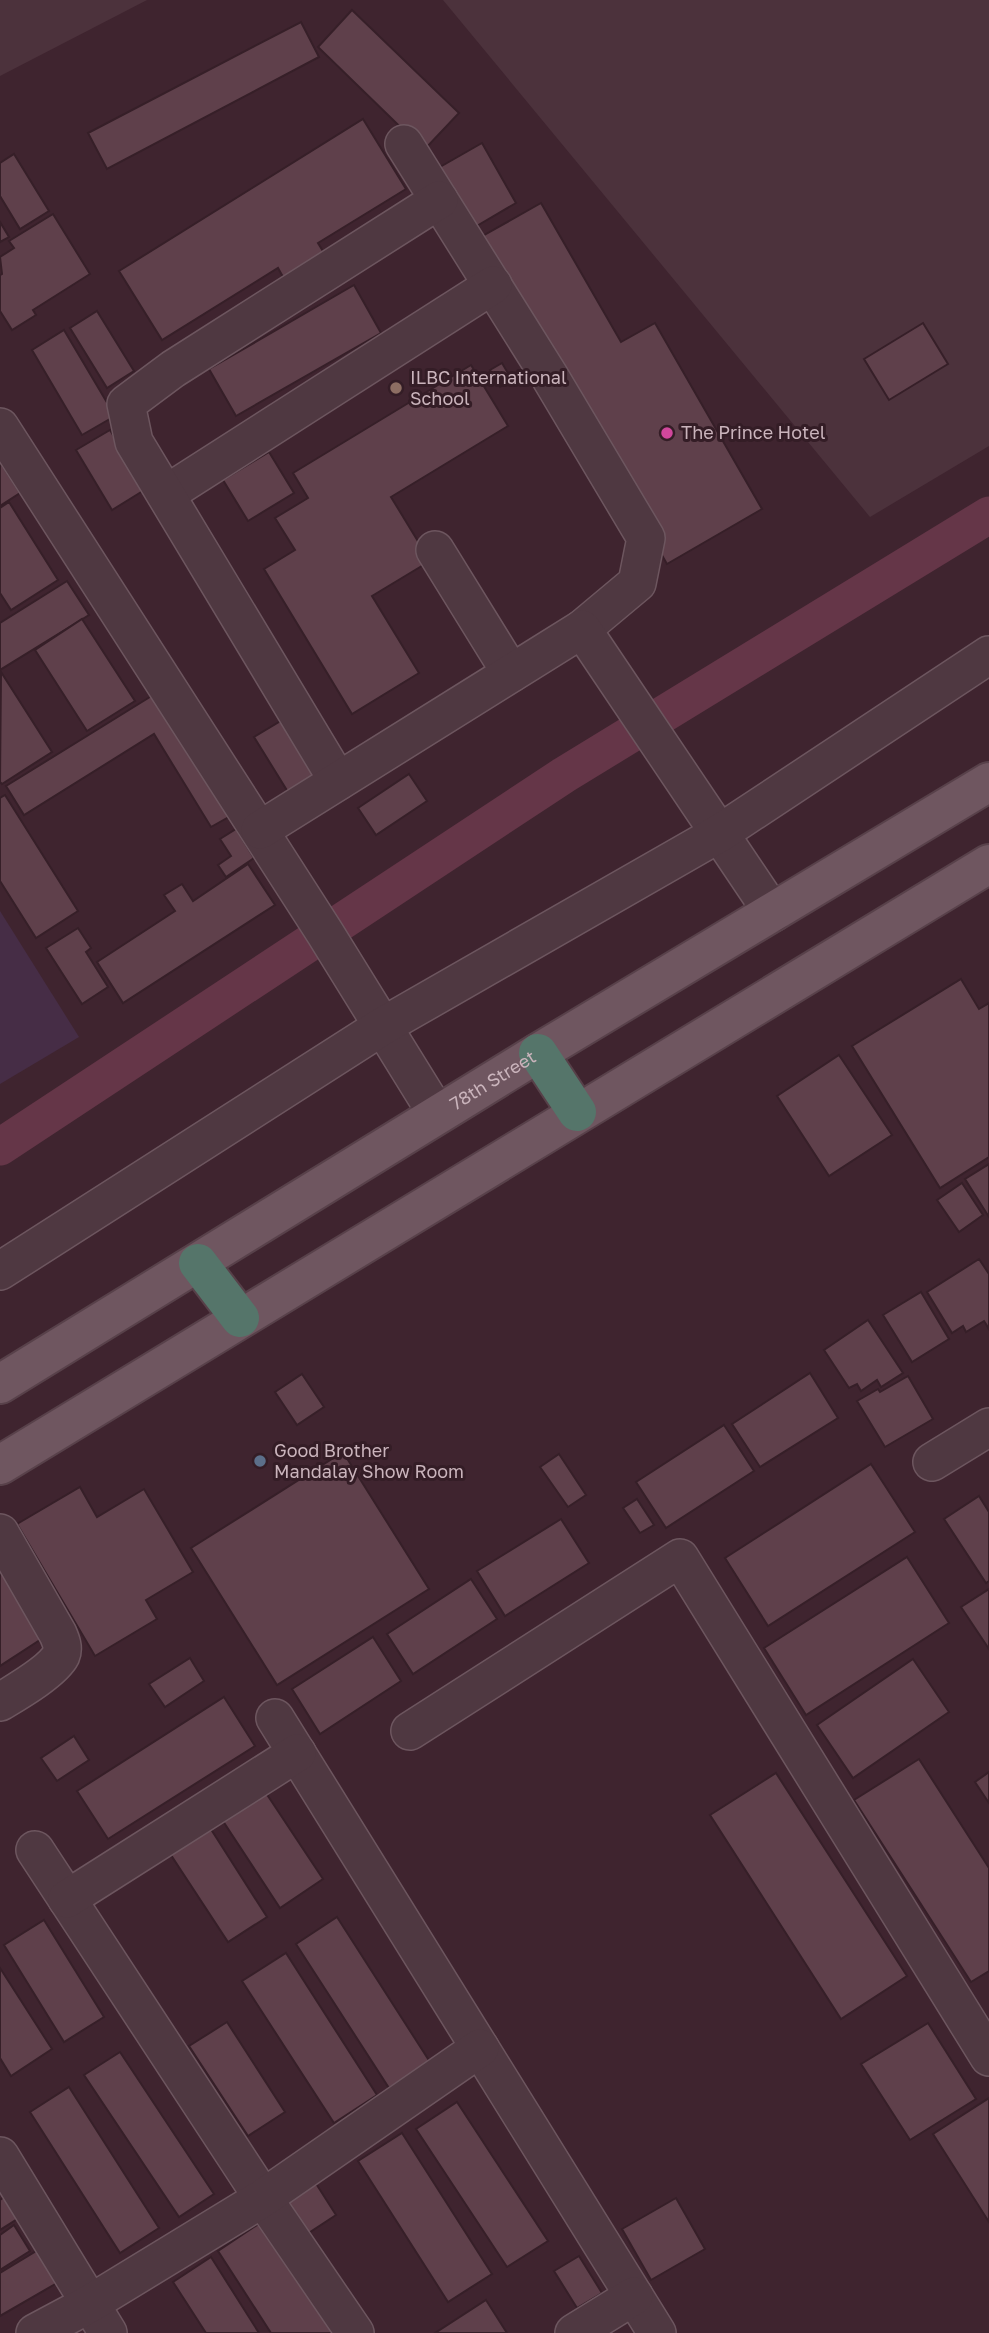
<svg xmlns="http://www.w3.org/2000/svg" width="989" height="2333" font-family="'Golos Text',sans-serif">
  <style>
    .airport { fill: #4c323c }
    .green { fill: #462d46 }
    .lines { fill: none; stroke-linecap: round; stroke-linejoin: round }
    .canal { stroke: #653648; stroke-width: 37 }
    .building { fill: #5f404b; stroke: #361f28; stroke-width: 2 }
    .minor-casing { stroke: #6d565f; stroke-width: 40 }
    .major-casing { stroke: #58414a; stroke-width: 42 }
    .highway-casing { stroke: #574049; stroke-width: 42 }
    .minor { stroke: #4f3841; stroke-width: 37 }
    .major { stroke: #6f5660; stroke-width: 38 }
    .highway { stroke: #55756a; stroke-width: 38 }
    .education-dot { fill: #8d6e63; stroke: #341d26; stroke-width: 2.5 }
    .hotel-dot { fill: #d1479c; stroke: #341d26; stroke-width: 2.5 }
    .service-dot { fill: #5c6f8a; stroke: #341d26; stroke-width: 2.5 }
    .labels { text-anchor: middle; stroke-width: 6; stroke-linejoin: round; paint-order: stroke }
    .poi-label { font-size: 18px; fill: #cab4bc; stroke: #341d26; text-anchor: start }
    .street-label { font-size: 18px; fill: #cab4bc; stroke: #341d26 }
  </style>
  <rect width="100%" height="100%" fill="#3f242f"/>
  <g class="airport">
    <path d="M0,0H147L0,76Z"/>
    <path d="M443,0H989V446L870,517Z"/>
  </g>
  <path class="green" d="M0,911L79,1037L0,1084Z"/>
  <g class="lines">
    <path class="canal" d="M0,1147L564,775L989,515"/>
  </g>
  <g class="building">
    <path d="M352,10L459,113L424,150L318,47Z"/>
    <path d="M301,22L319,57L107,169L88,133Z"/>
    <path d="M363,119L406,189L318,243L329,261L288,286L278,268L162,340L119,271Z"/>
    <path d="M482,143L516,203L475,227L440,167Z"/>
    <path d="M14,154L49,211L20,229L0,196V163Z"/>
    <path d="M541,203L621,342L655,323L762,509L667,564L479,238Z"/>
    <path d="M53,214L90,274L33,310L36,315L12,330L0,311V275L2,274L0,257L14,248L9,241Z"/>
    <path d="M0,222L9,237L0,242Z"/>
    <path d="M354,285L381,333L236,416L209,369Z"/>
    <path d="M97,311L134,371L107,388L70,328Z"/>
    <path d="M923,323L948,364L889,400L864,359Z"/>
    <path d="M64,330L115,416L82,435L32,350Z"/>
    <path d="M502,363L512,380L500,387L490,370Z"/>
    <path d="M471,365L508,426L391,497L430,561L372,596L419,673L352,714L264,569L295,550L275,518L308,498L293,473Z"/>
    <path d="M110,430L146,489L112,510L76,450Z"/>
    <path d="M269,452L294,493L248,521L223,480Z"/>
    <path d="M0,462L20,493L0,506Z"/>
    <path d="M9,502L58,580L11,610L0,593V508Z"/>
    <path d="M67,581L89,615L0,670V623Z"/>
    <path d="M82,619L135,701L87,731L35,650Z"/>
    <path d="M1,672L52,752L2,784L0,782Z"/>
    <path d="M158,692L234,814L211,827L154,734L24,815L6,786Z"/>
    <path d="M289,716L323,770L288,792L254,737Z"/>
    <path d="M409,774L427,801L376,835L358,808Z"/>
    <path d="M5,795L78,911L36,938L0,881V798Z"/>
    <path d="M236,829L254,858L226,877L218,865L231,856L220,839Z"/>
    <path d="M248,864L275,905L123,1003L97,962L175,911L164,895L182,884L193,901Z"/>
    <path d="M78,928L91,948L86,952L108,987L82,1004L46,948Z"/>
    <path d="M961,979L979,1009L989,1003V1157L940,1188L852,1046Z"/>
    <path d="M839,1055L892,1135L829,1176L777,1096Z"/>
    <path d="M989,1164V1217L965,1179Z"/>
    <path d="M962,1183L983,1215L959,1232L937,1200Z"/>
    <path d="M979,1259L989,1274V1329L984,1321L966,1332L963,1326L952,1333L927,1292Z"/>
    <path d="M921,1292L949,1339L912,1362L883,1315Z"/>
    <path d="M868,1320L903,1373L881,1387L877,1380L861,1391L857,1384L849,1388L824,1350Z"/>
    <path d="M810,1373L838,1418L760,1467L732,1424Z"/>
    <path d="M302,1374L324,1407L297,1425L275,1392Z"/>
    <path d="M908,1376L933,1419L885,1447L857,1401L878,1389L880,1392Z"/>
    <path d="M724,1425L754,1471L666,1528L636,1482Z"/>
    <path d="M343,1452L429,1589L277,1685L191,1548Z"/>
    <path d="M559,1454L586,1495L568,1507L540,1467Z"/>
    <path d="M871,1464L915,1532L768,1626L725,1558Z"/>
    <path d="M80,1487L97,1517L144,1489L193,1572L146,1600L157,1619L95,1656L17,1524Z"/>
    <path d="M979,1496L989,1512V1581L986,1583L944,1519Z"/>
    <path d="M637,1499L654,1525L640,1533L623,1508Z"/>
    <path d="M561,1519L589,1563L505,1616L477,1571Z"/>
    <path d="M907,1557L949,1623L806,1715L764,1648Z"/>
    <path d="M0,1563L46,1636L0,1666Z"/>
    <path d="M471,1579L497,1619L413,1674L387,1634Z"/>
    <path d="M989,1589V1649L961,1607Z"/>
    <path d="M373,1637L401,1681L320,1734L292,1689Z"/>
    <path d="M190,1658L204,1681L165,1707L149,1684Z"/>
    <path d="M913,1659L949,1712L853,1778L817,1725Z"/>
    <path d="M224,1697L255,1746L108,1839L77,1791Z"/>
    <path d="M74,1736L89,1760L57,1781L41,1758Z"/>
    <path d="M919,1759L989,1868V1971L971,1982L854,1800Z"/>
    <path d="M989,1772V1803L975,1782Z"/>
    <path d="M776,1773L907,1976L841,2019L710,1815Z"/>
    <path d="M262,1787L323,1879L280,1908L219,1815Z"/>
    <path d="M207,1823L267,1917L228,1942L167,1849Z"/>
    <path d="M337,1917L430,2062L389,2088L296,1944Z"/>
    <path d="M44,1920L104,2017L64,2042L4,1945Z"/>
    <path d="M286,1953L377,2095L334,2123L242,1981Z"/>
    <path d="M0,1968L52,2049L11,2076L0,2058Z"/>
    <path d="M227,2022L285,2112L248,2136L189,2046Z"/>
    <path d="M928,2023L976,2099L910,2140L861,2064Z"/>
    <path d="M120,2052L214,2194L179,2217L84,2075Z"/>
    <path d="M69,2087L159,2228L120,2253L30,2112Z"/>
    <path d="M989,2098V2222L933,2134Z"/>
    <path d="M457,2102L548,2241L507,2267L416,2129Z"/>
    <path d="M402,2133L492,2274L448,2302L358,2161Z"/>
    <path d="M315,2182L336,2215L304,2236L282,2203Z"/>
    <path d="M8,2194L22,2216L0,2230V2200Z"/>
    <path d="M676,2198L705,2249L651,2280L622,2229Z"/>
    <path d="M263,2221L336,2333H271L218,2251Z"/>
    <path d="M14,2225L30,2251L0,2270V2235Z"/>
    <path d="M38,2250L57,2283L0,2316V2273Z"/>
    <path d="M579,2256L602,2293L577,2308L554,2271Z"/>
    <path d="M211,2257L259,2333H206L173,2282Z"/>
    <path d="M486,2300L507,2333H435Z"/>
  </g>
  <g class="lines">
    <defs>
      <g id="minor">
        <path d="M404,144L550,377L646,538L637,583L582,629"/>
        <path d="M0,427L325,933L437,1114"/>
        <path d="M166,494L493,285"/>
        <path d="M435,550L511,673"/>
        <path d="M338,781L134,442L126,404L173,369L439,200"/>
        <path d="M260,830L582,629L773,913"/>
        <path d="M0,1271L383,1026L720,833L989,655"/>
        <path d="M932,1462L989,1427"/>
        <path d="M0,1533L58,1634C61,1641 64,1648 61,1655C53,1671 15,1693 0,1702"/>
        <path d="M275,1718L657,2333"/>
        <path d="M410,1731L680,1558L989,2057"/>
        <path d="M35,1850L263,2198L355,2333"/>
        <path d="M67,1899L297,1753"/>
        <path d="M0,2156L108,2333"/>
        <path d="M35,2333L91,2303L263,2198L480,2048"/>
        <path d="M574,2333L634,2296"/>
      </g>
      <g id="major">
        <path id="s1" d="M0,1384L538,1053L989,782"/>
        <path d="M0,1465L989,864"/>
      </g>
      <g id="highway">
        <path d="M538,1053L577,1112"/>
        <path d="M198,1263L240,1318"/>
      </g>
    </defs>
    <use href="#minor" class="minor-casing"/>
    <use href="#major" class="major-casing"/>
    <use href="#highway" class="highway-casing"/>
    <use href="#minor" class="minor"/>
    <use href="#major" class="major"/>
    <use href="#highway" class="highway"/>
  </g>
  <circle class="education-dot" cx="396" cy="388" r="7"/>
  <circle class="hotel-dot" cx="667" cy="433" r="7"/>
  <circle class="service-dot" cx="260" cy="1461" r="7"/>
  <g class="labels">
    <g class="poi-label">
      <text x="410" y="384">ILBC International<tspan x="410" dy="21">School</tspan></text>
      <text x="681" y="439">The Prince Hotel</text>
      <text x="274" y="1457">Good Brother<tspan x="274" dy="21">Mandalay Show Room</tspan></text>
    </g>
    <g class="street-label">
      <text dy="6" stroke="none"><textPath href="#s1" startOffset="579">78th Street</textPath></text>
    </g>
  </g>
</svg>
